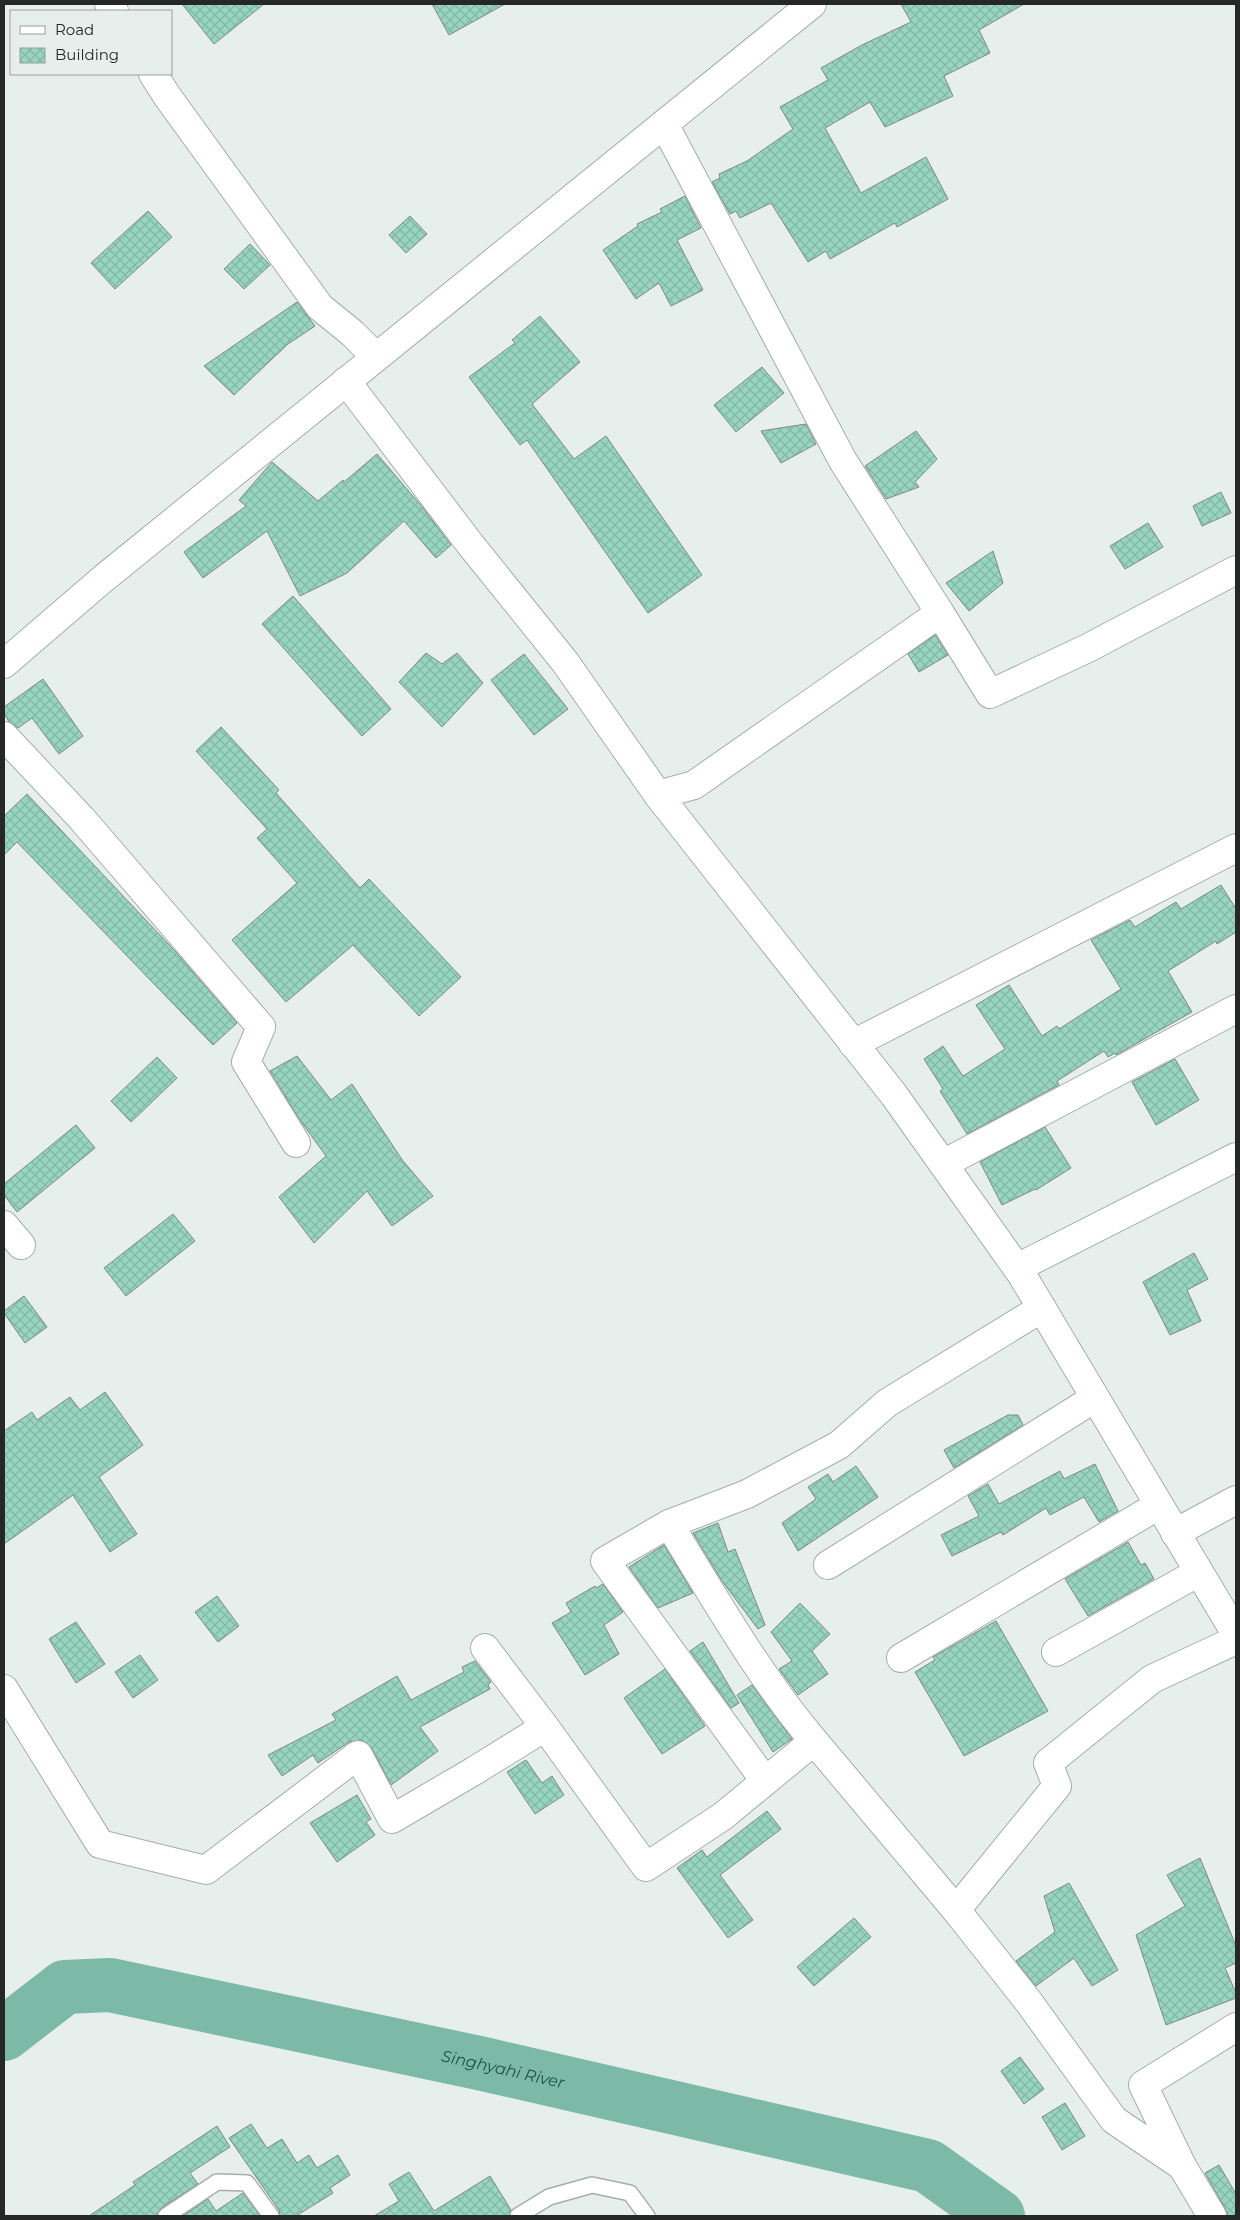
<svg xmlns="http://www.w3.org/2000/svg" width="1240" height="2220" font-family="Montserrat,sans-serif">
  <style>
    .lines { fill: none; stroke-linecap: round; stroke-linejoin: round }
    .river { stroke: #7cb9a6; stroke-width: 54 }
    .building { fill: url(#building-cross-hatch); stroke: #808986 }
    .lane-casing { stroke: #a5aeaa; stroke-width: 18 }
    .street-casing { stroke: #a5aeaa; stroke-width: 30 }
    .primary-casing { stroke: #a5aeaa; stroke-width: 30 }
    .lane { stroke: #fff; stroke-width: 15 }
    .street { stroke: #fff; stroke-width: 28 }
    .primary { stroke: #fff; stroke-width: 28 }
    .labels { text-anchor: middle; stroke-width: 4; stroke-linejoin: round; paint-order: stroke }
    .water-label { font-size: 16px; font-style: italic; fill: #1f5244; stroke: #e6efec }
  </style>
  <defs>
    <pattern id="building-cross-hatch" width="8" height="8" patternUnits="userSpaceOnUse" patternTransform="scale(1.25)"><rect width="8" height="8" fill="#97d5c1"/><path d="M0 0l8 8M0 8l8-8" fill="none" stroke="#82b7a6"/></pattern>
  </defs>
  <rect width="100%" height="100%" fill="#e6efec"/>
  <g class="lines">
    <path class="river" id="s1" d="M4,2034L65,1987L110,1985L479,2063L928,2166L998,2216"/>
  </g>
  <g class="building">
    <path d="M182,4H264L214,44Z"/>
    <path d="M432,4H505L449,35Z"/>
    <path d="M901,4H1024L979,30L990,53L944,76L953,96L885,127L870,102L825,128L861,193L926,157L948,199L897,227L895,223L830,259L826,251L808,262L771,203L740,218L736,211L730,214L712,182L720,178L719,174L747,161L793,129L780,107L828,80L821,68L862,45L911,22Z"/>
    <path d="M685,196L701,228L677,240L703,290L671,306L659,283L636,299L603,250L638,226L637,224L662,212L660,209Z"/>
    <path d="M148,211L172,237L115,289L91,263Z"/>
    <path d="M410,216L427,234L406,253L389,235Z"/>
    <path d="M250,244L270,265L244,289L224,269Z"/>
    <path d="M297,302L315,326L288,344L234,395L204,366Z"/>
    <path d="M540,316L580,362L532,404L574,459L606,436L702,575L648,613L527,440L520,445L469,377L515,343L512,340Z"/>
    <path d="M762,367L784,393L736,432L714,405Z"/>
    <path d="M806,424L816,444L781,463L761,431Z"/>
    <path d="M916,431L937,459L915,482L919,487L886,499L865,466Z"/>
    <path d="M377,454L423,508L451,545L436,558L404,521L347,573L300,596L267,531L203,578L184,552L246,506L239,500L272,462L318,501L343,480L344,482Z"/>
    <path d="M1221,492L1231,513L1202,526L1193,506Z"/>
    <path d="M1148,523L1163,547L1125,569L1110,546Z"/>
    <path d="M993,551L1003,583L969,611L946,583Z"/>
    <path d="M293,596L391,709L362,736L262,624Z"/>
    <path d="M935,635L948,655L919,672L908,654Z"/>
    <path d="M426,653L442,664L457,653L483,683L442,727L399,682Z"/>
    <path d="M524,654L568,709L534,735L491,680Z"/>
    <path d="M43,679L83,736L59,754L32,718L18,728L9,722L4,713V707Z"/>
    <path d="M221,727L279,790L276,793L360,888L369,879L461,977L419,1016L353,945L286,1002L232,940L297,883L257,838L267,829L196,751Z"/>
    <path d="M27,794L174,950L237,1023L213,1045L17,842L4,855V816Z"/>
    <path d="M1221,885L1236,909V932L1217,944L1216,941L1168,971L1192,1012L1116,1055L1115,1053L1108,1057L1104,1051L1057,1081L1059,1085L1057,1086L967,1134L940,1091L943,1089L924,1059L943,1046L963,1076L1005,1049L976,1005L1009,985L1042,1036L1057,1026L1059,1029L1121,989L1091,940L1130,920L1135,927L1176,902L1181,909Z"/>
    <path d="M297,1056L331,1100L352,1084L403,1161L433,1196L392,1226L367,1191L314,1243L279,1197L326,1156L300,1120L270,1071Z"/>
    <path d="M157,1057L177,1078L131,1122L111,1101Z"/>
    <path d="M1175,1059L1199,1100L1156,1125L1132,1082Z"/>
    <path d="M76,1125L95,1148L17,1212L4,1195V1184Z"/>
    <path d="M1045,1127L1071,1168L1036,1190L1035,1189L1002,1205L980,1162Z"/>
    <path d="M173,1214L195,1241L126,1296L104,1268Z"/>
    <path d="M1194,1253L1208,1279L1187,1290L1201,1321L1170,1335L1143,1282Z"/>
    <path d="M24,1296L47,1327L25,1343L4,1313V1311Z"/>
    <path d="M105,1392L143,1445L99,1477L137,1534L110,1552L73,1495L4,1544V1431L32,1412L37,1420L70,1397L80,1410Z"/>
    <path d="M1008,1415H1018L1023,1425L954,1468L944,1450Z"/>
    <path d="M1095,1464L1118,1511L1099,1522L1084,1497L1050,1515L1046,1508L1003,1535L1001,1532L952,1556L941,1535L979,1516L968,1496L988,1484L999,1504L1060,1471L1064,1479Z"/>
    <path d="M856,1466L878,1497L798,1551L782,1523L816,1499L808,1487L828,1474L833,1482Z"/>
    <path d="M718,1523L728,1552L735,1549L765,1625L758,1629L722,1581L693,1533Z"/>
    <path d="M1128,1542L1141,1565L1145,1563L1154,1579L1088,1616L1065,1579Z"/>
    <path d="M664,1545L693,1593L658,1608L629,1567Z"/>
    <path d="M603,1584L623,1612L604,1625L619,1654L585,1675L552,1623L571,1612L566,1603L595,1586L596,1588Z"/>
    <path d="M217,1596L239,1626L218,1642L195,1612Z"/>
    <path d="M800,1603L830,1634L812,1651L828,1674L798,1695L779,1669L792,1661L771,1632Z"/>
    <path d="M996,1621L1048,1711L964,1756L915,1672L935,1660L933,1657Z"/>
    <path d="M76,1622L105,1664L76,1683L49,1639Z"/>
    <path d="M703,1642L739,1703L731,1708L690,1651Z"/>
    <path d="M140,1655L158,1680L133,1698L115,1672Z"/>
    <path d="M475,1661L491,1682L488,1685L490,1689L420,1727L438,1751L391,1785L372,1748L362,1740L349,1742L318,1763L313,1755L282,1776L268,1755L336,1720L332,1714L397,1676L411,1700L464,1672L462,1667Z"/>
    <path d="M665,1669L705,1726L662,1754L624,1698Z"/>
    <path d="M752,1685L792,1739L773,1752L737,1695Z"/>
    <path d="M526,1760L542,1783L552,1776L564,1795L535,1814L507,1772Z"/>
    <path d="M357,1795L371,1819L366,1822L375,1835L337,1862L310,1823Z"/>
    <path d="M767,1811L781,1829L720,1875L753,1920L728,1938L677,1868L702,1850L707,1857Z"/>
    <path d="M1200,1858L1236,1946V1963L1225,1968L1236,1993V1998L1166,2025L1136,1935L1185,1906L1167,1875Z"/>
    <path d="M1069,1883L1118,1970L1092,1986L1074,1958L1036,1986L1016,1961L1055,1932L1044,1896Z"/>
    <path d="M854,1918L871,1937L814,1986L797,1967Z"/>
    <path d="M1020,2057L1044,2089L1024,2104L1001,2071Z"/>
    <path d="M1065,2103L1085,2136L1062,2150L1042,2117Z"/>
    <path d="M251,2124L267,2148L282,2139L297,2163L309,2155L317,2168L338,2155L350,2175L330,2188L333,2193L296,2216H280L279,2210L229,2138Z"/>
    <path d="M217,2126L230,2147L190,2173L198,2184L161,2208L157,2216H89L135,2185L133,2182Z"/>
    <path d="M1219,2165L1236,2194V2216H1228L1225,2208L1205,2173Z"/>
    <path d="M409,2172L434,2211L490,2176L511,2210L509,2216H374L399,2201L389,2184Z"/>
    <path d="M243,2193L260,2216H183L208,2199L216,2211Z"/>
  </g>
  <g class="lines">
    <defs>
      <g id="lane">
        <path d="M166,2216L217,2182L247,2183L271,2216"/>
        <path d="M518,2216L549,2197L592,2185L630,2193L647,2216"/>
      </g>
      <g id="street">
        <path d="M109,4L114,11"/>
        <path d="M153,74L167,96L320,307L352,333L376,357"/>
        <path d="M664,124L843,461L940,613"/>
        <path d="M346,381L470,544L565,662L658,795L894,1095L1022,1275L1236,1634"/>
        <path d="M4,736L82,819L261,1027L246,1062L296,1143"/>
        <path d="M658,795L694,785L940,613L990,694L1088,648L1236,570"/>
        <path d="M853,1044L1236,848"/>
        <path d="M943,1164L1236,1009"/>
        <path d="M4,1225L21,1245"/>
        <path d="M1017,1268L1236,1157"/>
        <path d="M669,1524C714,1597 758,1675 814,1741"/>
        <path d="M1175,1533L1236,1500"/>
        <path d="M828,1565L1095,1398"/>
        <path d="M485,1648L545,1727"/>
        <path d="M1056,1652L1199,1572"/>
        <path d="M901,1658L1159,1505"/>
        <path d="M4,1689L100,1844L206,1870L358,1755L392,1819L474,1771L545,1727L646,1867L723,1816L814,1741L956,1910L1057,1786L1048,1763L1152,1679L1236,1640"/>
        <path d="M765,1781L605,1561L669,1524L747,1494L839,1445L887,1403L1042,1308"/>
        <path d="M956,1910L1028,2001L1114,2120L1182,2166L1143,2085L1236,2027"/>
        <path d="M1182,2166L1212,2216"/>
      </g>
      <path id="primary" d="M4,664L104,578L812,4"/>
    </defs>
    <use href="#lane" class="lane-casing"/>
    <use href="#street" class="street-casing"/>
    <use href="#primary" class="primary-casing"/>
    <use href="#lane" class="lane"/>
    <use href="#street" class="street"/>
    <use href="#primary" class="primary"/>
  </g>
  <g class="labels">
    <g class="water-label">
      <text dy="6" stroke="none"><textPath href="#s1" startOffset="524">Singhyahi River</textPath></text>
    </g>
  </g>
  <rect width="1240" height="2220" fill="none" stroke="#252827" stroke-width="10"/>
  <rect x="10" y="10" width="162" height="65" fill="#e6efec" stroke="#999f9d"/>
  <rect x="20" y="26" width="25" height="8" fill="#ffffff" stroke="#999f9d"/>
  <text x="55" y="35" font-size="15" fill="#252827">Road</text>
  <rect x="20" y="48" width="25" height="15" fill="url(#building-cross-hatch)" stroke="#999f9d"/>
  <text x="55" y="60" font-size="15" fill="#252827">Building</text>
</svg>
